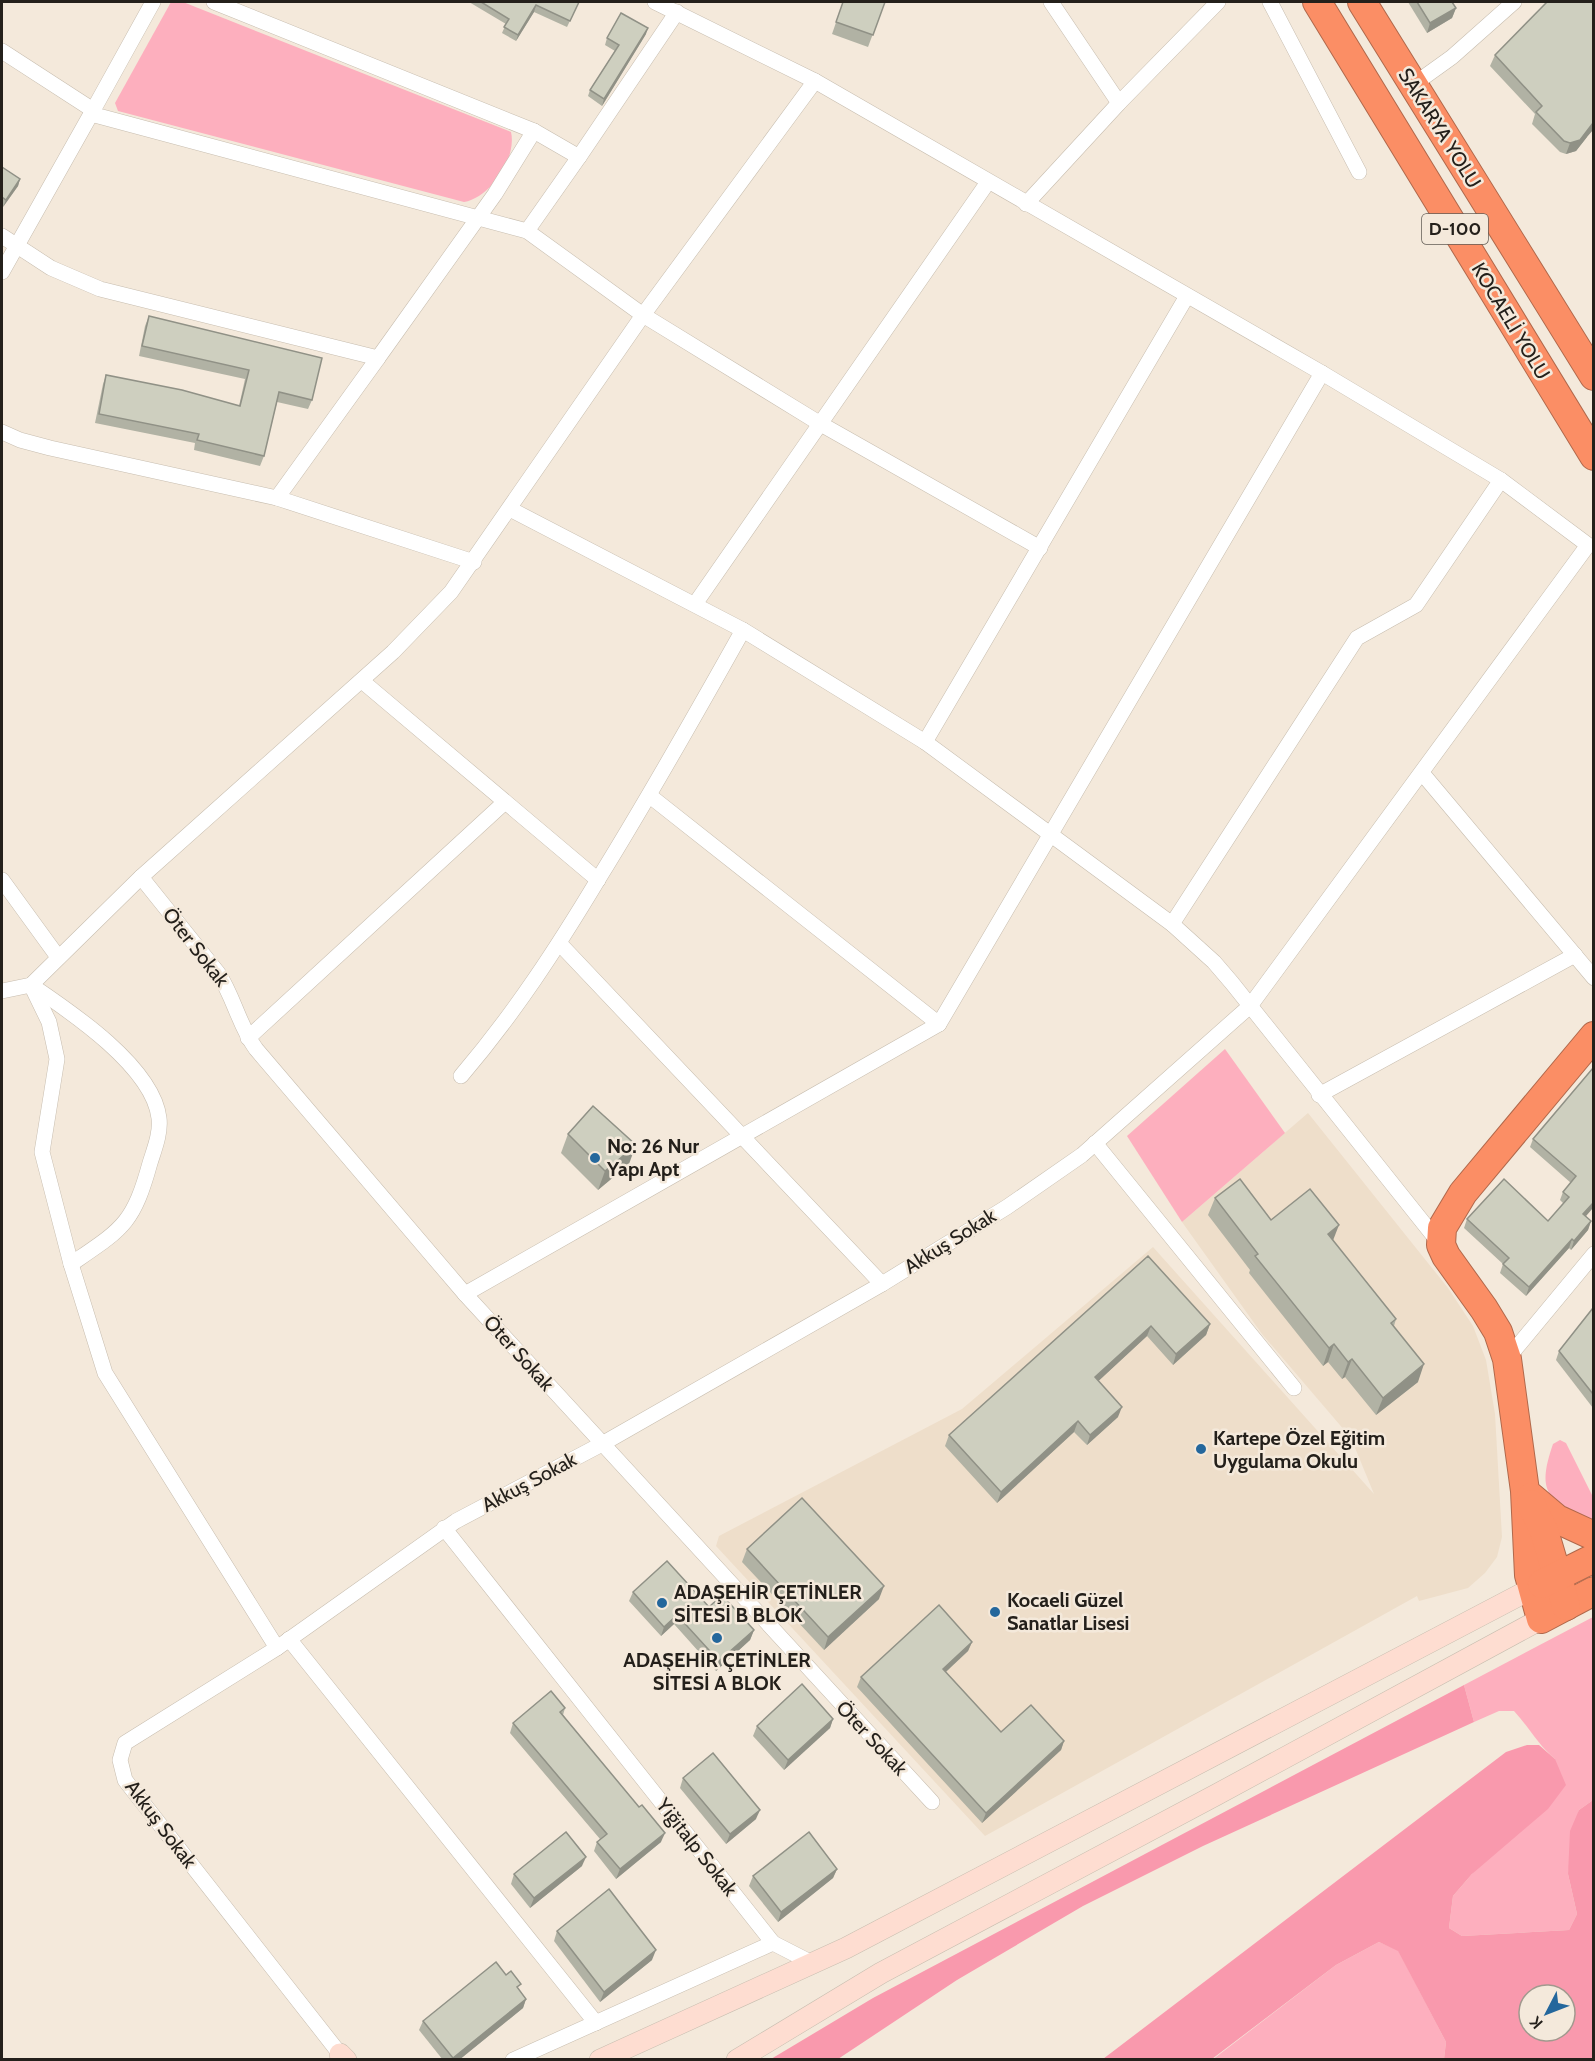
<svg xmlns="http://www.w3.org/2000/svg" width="1595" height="2061" font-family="Cabin,sans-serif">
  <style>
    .built { fill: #eedeca }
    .green { fill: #fdafbe }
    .forest { fill: #f999ad; fill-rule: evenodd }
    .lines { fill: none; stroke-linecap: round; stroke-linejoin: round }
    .street-casing { stroke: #c7bdaf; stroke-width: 16 }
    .secondary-casing { stroke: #c7bdaf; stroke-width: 22 }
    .highway-casing { stroke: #b0684b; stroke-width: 30 }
    .street { stroke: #fff; stroke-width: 15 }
    .secondary { stroke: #feddd1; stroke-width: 21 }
    .highway { stroke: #fb8e65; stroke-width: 28 }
    .wall { fill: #b1b2a4 }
    .shaded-wall { fill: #909186 }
    .building { fill: #cecfbf; stroke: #909186; stroke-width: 1.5 }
    .poi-dot { fill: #24679c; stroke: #f4e9db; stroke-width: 2 }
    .labels { text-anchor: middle; stroke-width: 5; stroke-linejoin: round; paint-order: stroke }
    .shield { fill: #f4e9db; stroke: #625c55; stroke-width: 1.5 }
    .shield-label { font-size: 18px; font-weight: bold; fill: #24201b }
    .street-label { font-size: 20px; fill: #24201b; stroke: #f4e9db }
    .poi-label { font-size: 20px; font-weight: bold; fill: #24201b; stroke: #f4e9db; text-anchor: start }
  </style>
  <rect width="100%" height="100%" fill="#f4e9db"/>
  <path class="built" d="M1308,1113L1448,1288L1473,1326L1486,1360L1495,1414L1502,1537L1497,1557L1485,1573L1468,1588L1419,1601L1417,1596L985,1836L716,1546L719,1536L962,1409L1153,1247L1374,1494L1351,1438L1262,1334L1182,1222Z"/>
  <g class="green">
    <path d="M171,2H183L511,132C517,158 491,197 464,202L118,111L115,103Z"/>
    <path d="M1225,1049L1285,1133L1182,1222L1127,1136Z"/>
    <path d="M1560,1440L1566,1443L1593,1497V1523C1550,1500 1535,1496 1553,1444Z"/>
    <path d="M1593,1617V1800L1579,1810L1568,1874L1577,1914L1569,1930L1462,1936L1449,1928L1453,1896L1472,1874L1555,1759C1538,1745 1529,1727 1514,1711H1499L1474,1722L1464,1685Z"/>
    <path d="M1379,1942L1398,1950L1446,2042L1444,2059L1212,2060L1336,1965Z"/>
  </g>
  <g class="forest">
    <path d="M1464,1685L1474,1722L1203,1846L1083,1906L957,1980L838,2059H771L873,1998Z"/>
    <path d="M1527,1745H1539L1555,1759L1566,1785L1548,1809L1472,1874L1453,1896L1449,1928L1462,1936L1569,1930L1577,1914L1568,1874L1570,1831L1579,1810L1593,1800V2059H1444L1446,2042L1398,1951L1379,1942L1336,1965L1212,2059H1103L1506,1752ZM1529,1995H1565V2031H1529Z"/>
  </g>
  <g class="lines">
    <defs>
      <g id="street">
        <path d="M153,2L91,114L527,231L643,315L819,423L1040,548"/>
        <path d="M1051,2L1119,103"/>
        <path d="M1270,2L1359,172"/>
        <path d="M2,51L93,110"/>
        <path d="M1413,85L1452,57L1514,2"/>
        <path d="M579,157L677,12"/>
        <path d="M1026,204L1119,103L1218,2"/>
        <path d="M527,231L579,157L534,131"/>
        <path d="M2,236L51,268L100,289L378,358L495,194L534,131L214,2"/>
        <path d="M2,272L91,114"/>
        <path d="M2,432L20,440L50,448L277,498L378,358"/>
        <path d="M277,498L474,562"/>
        <path d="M510,509L743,630L925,742L1172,924L1214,962L1232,983L1441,1245"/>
        <path d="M695,604L988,182"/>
        <path d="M362,681L598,880"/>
        <path d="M925,742L1187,296"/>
        <path d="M1422,773L1594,978"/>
        <path d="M650,796L939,1024"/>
        <path d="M141,877L218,973C234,997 239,1026 256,1049L465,1294L932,1802"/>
        <path d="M2,880L58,957"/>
        <path d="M1172,924L1357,638L1416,605L1501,480"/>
        <path d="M560,944L882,1284"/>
        <path d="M31,985L49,1022L57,1059L42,1152L71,1264L105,1373L277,1648"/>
        <path d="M31,985C71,1012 153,1067 159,1118C161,1133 154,1150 150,1163C133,1225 122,1229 71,1264"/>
        <path d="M2,991L31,985L141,877L393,652L451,592L643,315L815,81"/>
        <path d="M248,1038L505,802"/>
        <path d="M461,1076C514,1014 557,948 599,878C649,797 696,714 743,630"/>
        <path d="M1319,1095L1575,955"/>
        <path d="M1095,1143L1294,1388"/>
        <path d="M465,1294L939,1024L1322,373"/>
        <path d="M1507,1359L1594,1254"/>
        <path d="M444,1528L773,1943L513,2060"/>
        <path d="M289,1639L596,2023"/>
        <path d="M773,1943L814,1964"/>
        <path d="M340,2054L125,1780L120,1760L125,1743L277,1648L456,1521L602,1444L882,1284L1007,1207L1082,1155L1250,1006L1588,545L1501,480L1322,373L815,81L655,2"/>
      </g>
      <g id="secondary">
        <path d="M340,2054L346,2060"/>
        <path d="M600,2060L846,1948L1533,1588"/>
        <path d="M737,2060L881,1973L1214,1796L1541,1619"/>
      </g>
      <g id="highway">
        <path d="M1317,2L1594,456"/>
        <path d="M1362,2L1594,376"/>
        <path d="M1594,1036L1463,1193L1442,1228L1441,1245L1446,1256L1484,1309L1498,1332L1507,1359L1525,1491L1529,1575L1541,1619L1594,1591"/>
        <path d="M1531,1497L1557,1519L1594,1536"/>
        <path d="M1531,1504L1544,1531L1566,1606"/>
        <path d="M1542,1584L1594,1558"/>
      </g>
    </defs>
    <use href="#street" class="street-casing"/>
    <use href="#secondary" class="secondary-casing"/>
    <use href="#highway" class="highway-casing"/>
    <use href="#street" class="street"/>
    <use href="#secondary" class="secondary"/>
    <use href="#highway" class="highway"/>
  </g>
  <g class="wall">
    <path d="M469,2H579L567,27L534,12L516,41L502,33L506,24Z"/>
    <path d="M843,2H885L868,47L832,34Z"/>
    <path d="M1408,2H1452L1456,8L1452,18L1427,33Z"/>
    <path d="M646,34L602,106L588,96L590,90L615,51L605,45L607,38Z"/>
    <path d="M1495,55L1587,137L1576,151L1566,154L1560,152L1532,124L1535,114L1490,66Z"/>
    <path d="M2,167L20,179L18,186L3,207L2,205Z"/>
    <path d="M149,316L312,400L308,409L277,402L264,456L260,466L194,450L195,443L95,423L103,384L106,375L239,406L245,379L139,356L145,326Z"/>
    <path d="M1593,1068L1586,1216L1591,1221L1588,1230L1571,1250L1569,1248L1526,1296L1500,1273L1503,1264L1464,1228L1467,1219L1548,1221L1564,1204L1560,1200L1563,1192L1571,1183L1530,1147L1533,1139Z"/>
    <path d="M568,1134L629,1164L598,1190L561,1153Z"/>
    <path d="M1215,1198L1271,1220L1333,1241L1396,1319L1394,1326L1418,1382L1376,1415L1345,1377L1342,1379L1328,1362L1323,1366L1249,1273L1250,1270L1208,1215Z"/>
    <path d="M1148,1256L1210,1324L1206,1335L1173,1365L1147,1336L1098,1381L1118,1417L1087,1445L1074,1432L997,1503L945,1446L949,1435Z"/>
    <path d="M1593,1308V1408L1556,1360L1559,1351Z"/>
    <path d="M747,1549L879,1599L824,1650L742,1562Z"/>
    <path d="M633,1592L709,1607L754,1630L750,1640L716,1671L674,1624L661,1636L629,1601Z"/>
    <path d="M972,1642L968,1651L946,1672L1001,1732L1064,1741L1061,1750L982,1823L857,1687L861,1677Z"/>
    <path d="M565,1708L563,1715L661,1842L616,1879L594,1851L597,1842L600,1839L510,1733L513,1723Z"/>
    <path d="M833,1719L830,1728L784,1770L753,1736L757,1726Z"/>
    <path d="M683,1778L756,1819L726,1844L680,1788Z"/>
    <path d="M582,1866L530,1908L511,1884L514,1874Z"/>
    <path d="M837,1869L833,1878L778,1922L749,1886L753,1876Z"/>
    <path d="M557,1931L652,1960L600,2002L554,1941Z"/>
    <path d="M519,1990L526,1999L523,2008L459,2060H443L419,2030L423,2021Z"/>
  </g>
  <g class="shaded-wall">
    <path d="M536,5L534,12L516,41L518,35Z"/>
    <path d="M1456,8L1452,18L1427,33L1430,23Z"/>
    <path d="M648,28L646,34L602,106L604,99Z"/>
    <path d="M1593,123V130L1587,137L1576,151L1566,154L1570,143Z"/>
    <path d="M20,179L18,186L3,207L6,200Z"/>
    <path d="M636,1145L629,1164L598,1190L605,1171Z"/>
    <path d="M1593,1203V1208L1580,1223L1583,1214Z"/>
    <path d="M1591,1221L1588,1230L1571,1250L1574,1241Z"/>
    <path d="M1339,1225L1332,1243L1328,1234Z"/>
    <path d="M1572,1239L1569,1248L1526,1296L1529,1287Z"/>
    <path d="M1210,1324L1206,1335L1173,1365L1176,1354Z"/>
    <path d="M1151,1326L1147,1336L1091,1388L1095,1377Z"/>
    <path d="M1334,1344L1328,1362L1323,1366L1329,1348Z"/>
    <path d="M1352,1359L1345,1377L1342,1379L1348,1362Z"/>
    <path d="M1424,1364L1418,1382L1376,1415L1383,1398Z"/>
    <path d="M1122,1407L1118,1417L1087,1445L1090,1435Z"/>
    <path d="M1078,1421L1074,1432L997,1503L1001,1492Z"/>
    <path d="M884,1586L879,1599L824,1650L828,1637Z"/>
    <path d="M677,1615L674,1624L661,1636L664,1627Z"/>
    <path d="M754,1630L750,1640L716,1671L719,1661Z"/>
    <path d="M972,1642L968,1651L939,1678L943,1669Z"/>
    <path d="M833,1719L830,1728L784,1770L788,1760Z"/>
    <path d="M1064,1741L1061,1750L982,1823L986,1813Z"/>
    <path d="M760,1810L756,1819L726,1844L730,1834Z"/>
    <path d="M665,1833L661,1842L616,1879L620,1869Z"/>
    <path d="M586,1857L582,1866L530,1908L534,1898Z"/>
    <path d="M837,1869L833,1878L778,1922L781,1912Z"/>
    <path d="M656,1950L652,1960L600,2002L604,1992Z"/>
    <path d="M526,1999L523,2008L459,2060H452L453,2058Z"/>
  </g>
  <g class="building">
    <path d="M481,2H579L570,21L536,5L518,35L504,27L509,19Z"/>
    <path d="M843,2H885L873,35L836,22Z"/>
    <path d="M1417,2H1452L1456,8L1430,23Z"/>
    <path d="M1547,2H1593V123L1580,140L1570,143L1564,141L1536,112L1542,106L1495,55Z"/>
    <path d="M621,13L648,28L604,99L590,90L619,45L607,38Z"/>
    <path d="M2,167L20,179L6,200L2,197Z"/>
    <path d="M149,316L322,358L312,400L279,392L264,456L197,440L199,434L99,414L106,375L182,390L240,406L249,370L142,346Z"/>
    <path d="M1593,1068V1203L1583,1214L1591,1221L1574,1241L1572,1239L1529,1287L1503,1264L1509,1258L1467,1219L1504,1179L1548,1221L1569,1197L1563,1192L1576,1176L1533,1139Z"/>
    <path d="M593,1106L636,1145L605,1171L568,1134Z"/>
    <path d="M1240,1179L1271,1220L1310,1189L1339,1225L1328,1234L1396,1319L1391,1323L1424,1364L1383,1398L1352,1359L1348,1362L1334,1344L1329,1348L1255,1256L1258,1254L1215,1198Z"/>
    <path d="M1148,1256L1210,1324L1176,1354L1151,1326L1095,1377L1122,1407L1090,1435L1078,1421L1001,1492L949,1435Z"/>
    <path d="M1593,1308V1394L1559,1351Z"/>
    <path d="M802,1498L884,1586L828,1637L747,1549Z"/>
    <path d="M667,1561L709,1607L722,1595L754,1630L719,1661L677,1615L664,1627L633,1592Z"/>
    <path d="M939,1605L972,1642L943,1669L1001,1732L1031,1705L1064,1741L986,1813L861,1677Z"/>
    <path d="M802,1684L833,1719L788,1760L757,1726Z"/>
    <path d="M551,1691L565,1708L560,1712L639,1807L642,1805L665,1833L620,1869L597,1842L607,1834L513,1723Z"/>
    <path d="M713,1753L760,1810L730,1834L683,1778Z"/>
    <path d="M566,1832L586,1857L534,1898L514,1874Z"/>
    <path d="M809,1832L837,1869L781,1912L753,1876Z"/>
    <path d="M609,1889L656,1950L604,1992L557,1931Z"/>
    <path d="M496,1962L506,1975L511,1971L521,1984L517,1987L526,1999L453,2058L423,2021Z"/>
  </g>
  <g class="poi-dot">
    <circle cx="595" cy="1158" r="6"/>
    <circle cx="1201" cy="1449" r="6"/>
    <circle cx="662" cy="1603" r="6"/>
    <circle cx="995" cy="1612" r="6"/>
    <circle cx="717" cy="1638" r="6"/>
  </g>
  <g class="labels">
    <rect class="shield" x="1422" y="214" width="66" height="30" rx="4.5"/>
    <g class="shield-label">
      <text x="1455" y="235">D-100</text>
    </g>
    <g class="street-label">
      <text transform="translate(1440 128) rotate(58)" y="7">SAKARYA YOLU</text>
      <text transform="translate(1511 321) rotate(59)" y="7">KOCAELİ YOLU</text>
      <text transform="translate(196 947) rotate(52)" y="7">Öter Sokak</text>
      <text transform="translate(950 1241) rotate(-32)" y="7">Akkuş Sokak</text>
      <text transform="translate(519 1353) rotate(48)" y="7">Öter Sokak</text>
      <text transform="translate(529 1482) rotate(-28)" y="7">Akkuş Sokak</text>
      <text transform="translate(872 1738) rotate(47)" y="7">Öter Sokak</text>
      <text transform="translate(161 1824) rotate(53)" y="7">Akkuş Sokak</text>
      <text transform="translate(697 1847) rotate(52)" y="7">Yiğitalp Sokak</text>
    </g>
    <g class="poi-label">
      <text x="607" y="1153">No: 26 Nur<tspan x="607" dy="23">Yapı Apt</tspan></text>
      <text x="1213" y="1445">Kartepe Özel Eğitim<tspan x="1213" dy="23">Uygulama Okulu</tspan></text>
      <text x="674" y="1599">ADAŞEHİR ÇETİNLER<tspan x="674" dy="23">SİTESİ B BLOK</tspan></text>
      <text x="1007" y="1607">Kocaeli Güzel<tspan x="1007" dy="23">Sanatlar Lisesi</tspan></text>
      <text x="717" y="1667" text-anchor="middle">ADAŞEHİR ÇETİNLER<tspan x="717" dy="23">SİTESİ A BLOK</tspan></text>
    </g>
  </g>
  <rect width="1595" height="2061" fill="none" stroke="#24201b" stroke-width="6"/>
  <g transform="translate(1547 2013) rotate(228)"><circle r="28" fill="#f4e9db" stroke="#a1998e" stroke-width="1.5"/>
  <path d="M0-4.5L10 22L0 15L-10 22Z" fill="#24679c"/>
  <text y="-9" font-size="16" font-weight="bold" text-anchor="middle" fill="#24201b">K</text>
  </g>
</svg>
